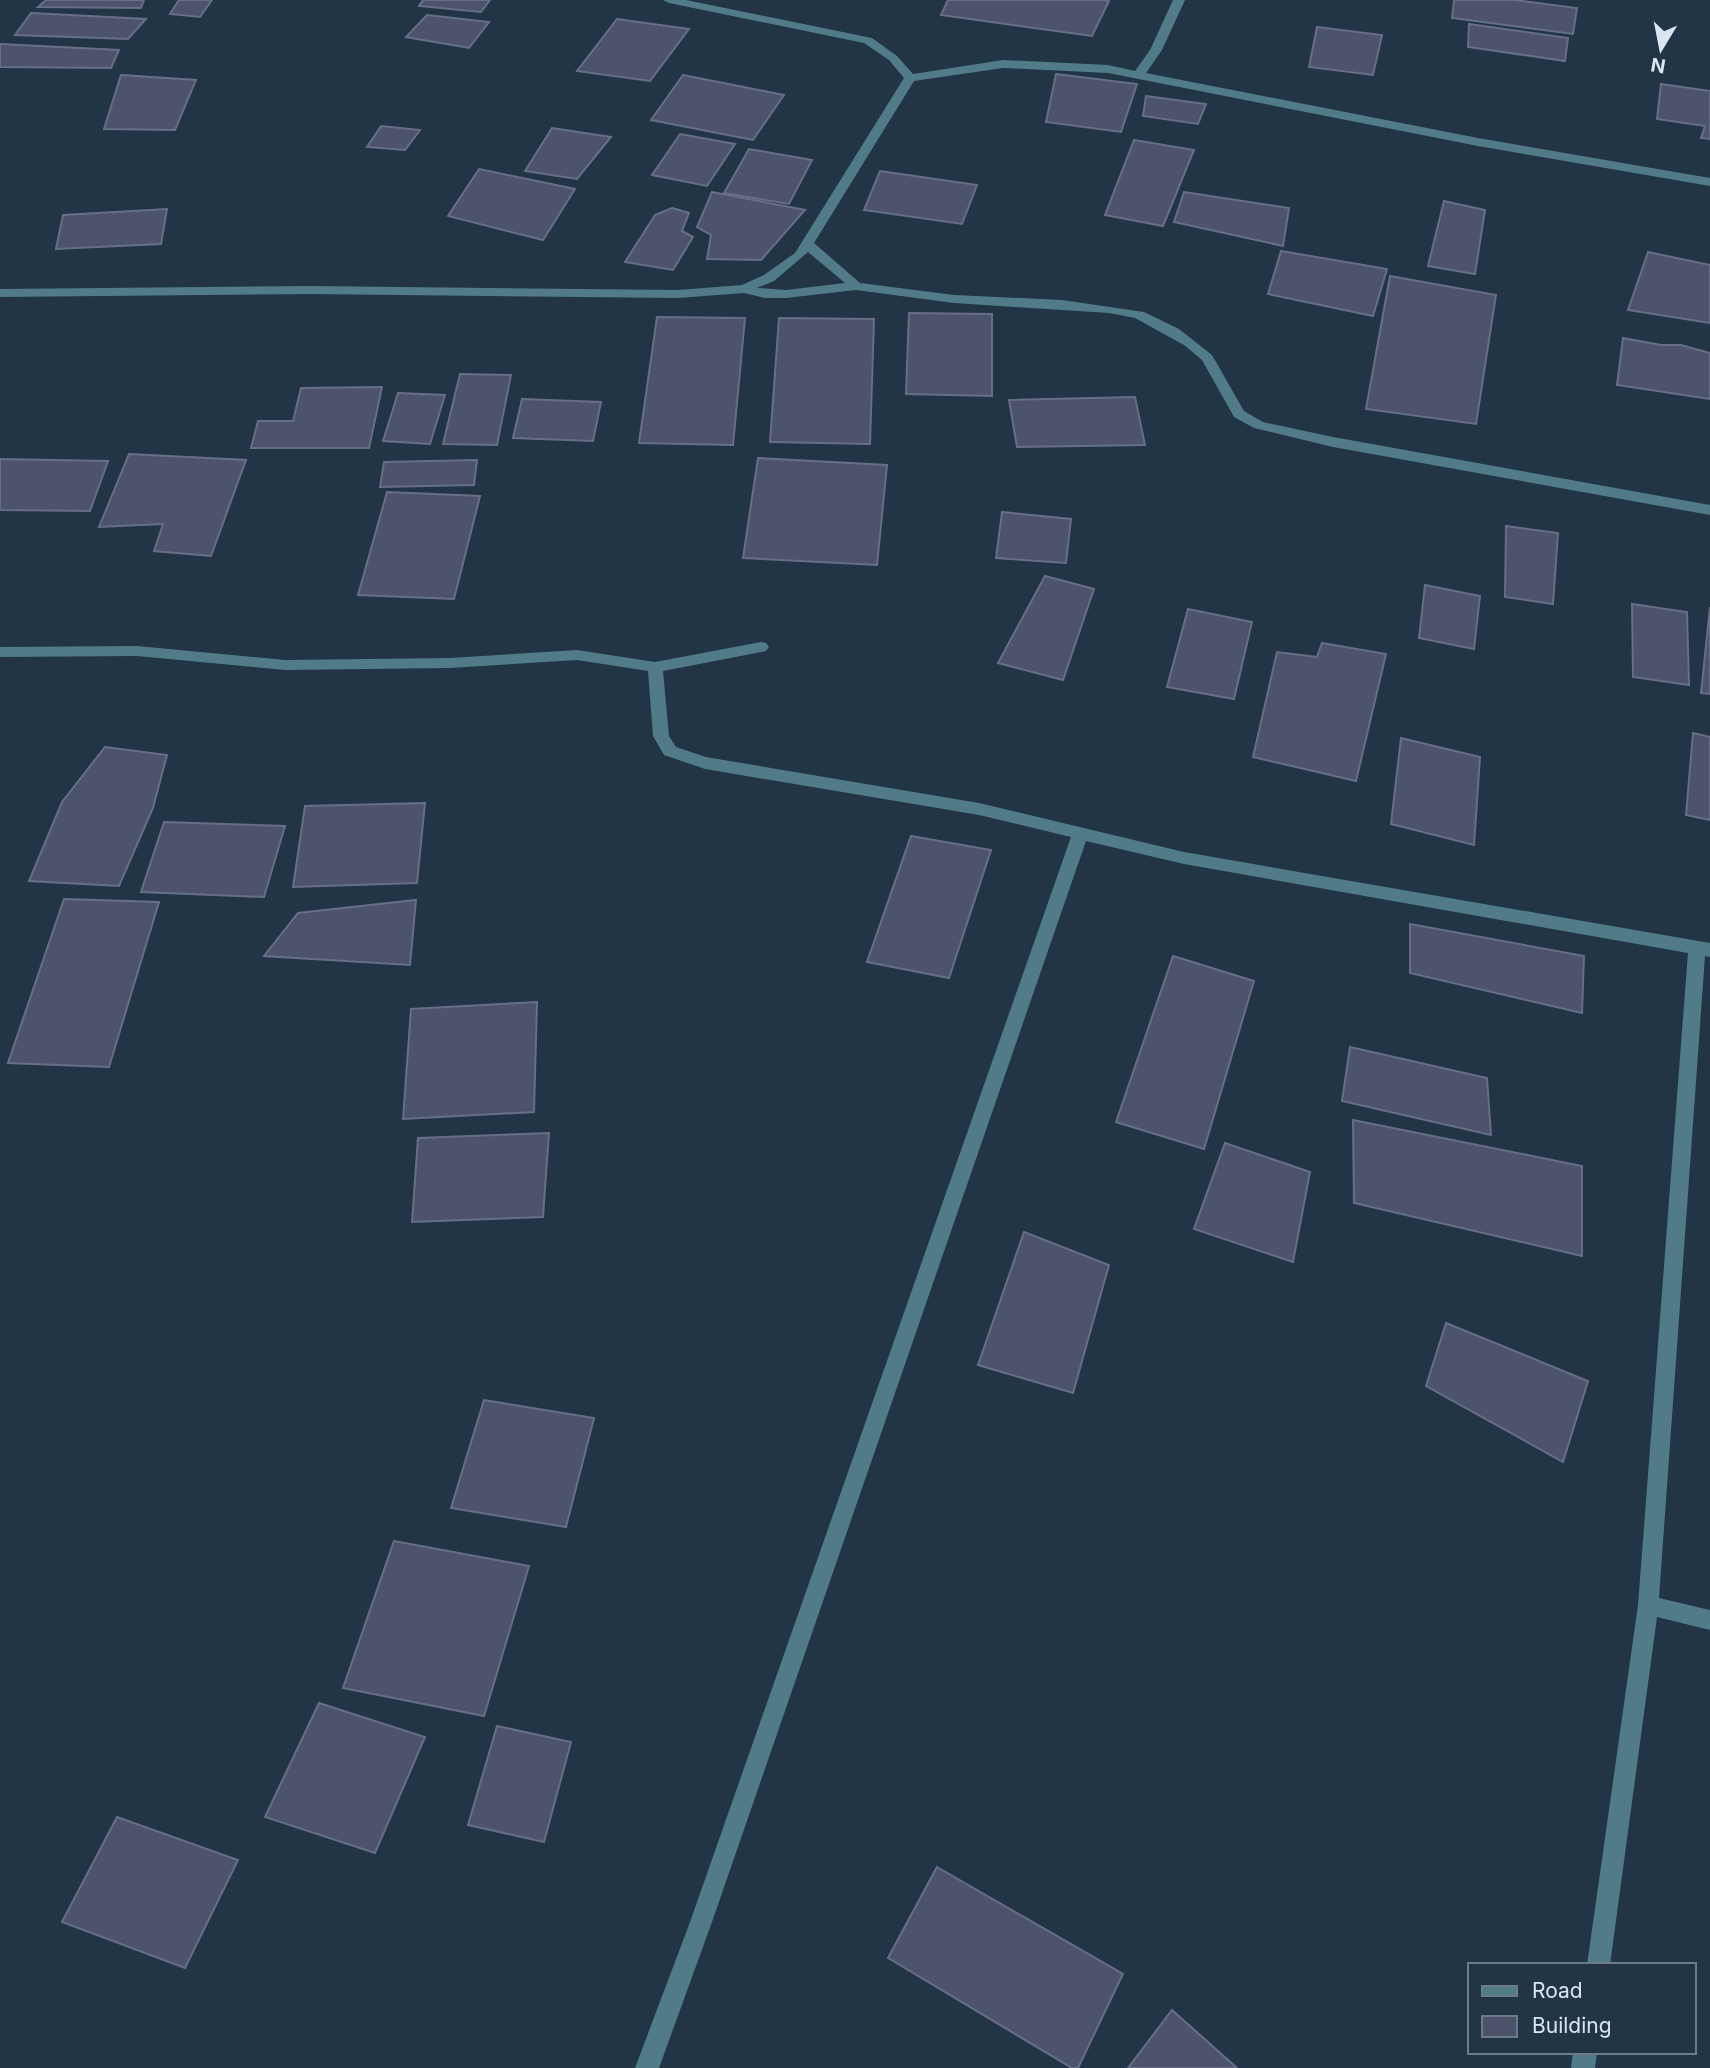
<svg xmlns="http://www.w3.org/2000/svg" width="1710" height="2068" font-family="Inter,sans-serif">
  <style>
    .building { fill: #4d536a; stroke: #686e87; stroke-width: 2 }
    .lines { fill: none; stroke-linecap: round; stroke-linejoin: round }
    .minor { fill: #517b87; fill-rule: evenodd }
  </style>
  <rect width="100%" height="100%" fill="#213546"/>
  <g class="building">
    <path d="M46,0H144L141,8L38,7Z"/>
    <path d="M179,0H212L200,17L170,14Z"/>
    <path d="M423,0H490L481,12L419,6Z"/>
    <path d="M948,0H1103L1109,1L1092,36L941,15Z"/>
    <path d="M1454,0H1515L1577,8L1573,34L1452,18Z"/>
    <path d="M31,13L146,19L128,39L15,35Z"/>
    <path d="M427,15L489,22L469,48L406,37Z"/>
    <path d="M617,19L689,29L650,81L577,71Z"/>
    <path d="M1469,24L1568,38L1565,61L1468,47Z"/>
    <path d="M1317,27L1382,35L1373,75L1309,67Z"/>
    <path d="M0,44L119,50L111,68L0,67Z"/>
    <path d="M1056,74L1137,84L1121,132L1046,122Z"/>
    <path d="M121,75L196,80L175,130L104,129Z"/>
    <path d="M683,75L784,95L753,140L651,120Z"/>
    <path d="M1661,84L1710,91V139L1701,138L1705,126L1657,119Z"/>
    <path d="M1146,96L1206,104L1198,124L1143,116Z"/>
    <path d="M381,126L420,130L405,150L367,147Z"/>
    <path d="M552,128L611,137L577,179L525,171Z"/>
    <path d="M680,134L735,144L707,186L652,175Z"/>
    <path d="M1134,140L1194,150L1163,226L1105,215Z"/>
    <path d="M749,149L812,160L789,204L724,193Z"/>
    <path d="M479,169L575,189L543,240L448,216Z"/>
    <path d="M880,171L977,185L962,224L864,210Z"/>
    <path d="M712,192L805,210L761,260L707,259L711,235L697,227Z"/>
    <path d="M1184,192L1289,208L1283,246L1174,222Z"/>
    <path d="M1444,201L1485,210L1475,274L1428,266Z"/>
    <path d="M672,208L689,213L682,231L693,237L673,270L625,262L655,215Z"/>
    <path d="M167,209L161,244L56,249L63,215Z"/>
    <path d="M1281,251L1387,269L1373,316L1268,294Z"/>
    <path d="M1648,252L1710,265V323L1628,310Z"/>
    <path d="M1390,276L1496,295L1476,424L1366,409Z"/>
    <path d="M909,313L992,314V396L906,394Z"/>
    <path d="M657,317L745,318L733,445L639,443Z"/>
    <path d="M779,318L874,319L870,444L770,442Z"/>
    <path d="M1623,338L1661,345H1681L1710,353V399L1617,385Z"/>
    <path d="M460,374L511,375L497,445L443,444Z"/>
    <path d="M382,387L369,448H251L258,421H293L301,388Z"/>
    <path d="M398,393L445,395L430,444L383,441Z"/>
    <path d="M1135,397L1145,445L1017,447L1009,400Z"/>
    <path d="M522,399L601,402L593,441L513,438Z"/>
    <path d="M129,454L246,460L211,556L154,551L163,524L99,527Z"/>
    <path d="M758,458L887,465L877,565L743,558Z"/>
    <path d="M0,459L108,461L90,511L0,510Z"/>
    <path d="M477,460L474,485L380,487L384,462Z"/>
    <path d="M387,492L480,496L454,599L358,595Z"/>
    <path d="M1002,512L1071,519L1066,563L996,558Z"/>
    <path d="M1506,526L1558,533L1553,604L1505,597Z"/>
    <path d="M1045,576L1094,589L1063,680L998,663Z"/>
    <path d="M1425,585L1480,596L1474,649L1419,638Z"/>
    <path d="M1632,604L1687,612L1689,685L1633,677Z"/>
    <path d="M1710,607V694L1701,693Z"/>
    <path d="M1188,609L1252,622L1234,699L1167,687Z"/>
    <path d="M1322,643L1386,654L1356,781L1253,757L1277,652L1317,657Z"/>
    <path d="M1693,733L1710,737V820L1686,815Z"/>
    <path d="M1401,738L1480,757L1474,845L1391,824Z"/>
    <path d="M105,747L167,755L153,808L119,886L29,881L62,802Z"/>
    <path d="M425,803L417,883L293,887L305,806Z"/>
    <path d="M164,822L285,826L264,897L141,892Z"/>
    <path d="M911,836L991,850L949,978L867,962Z"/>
    <path d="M64,899L159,902L109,1067L8,1063Z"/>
    <path d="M416,900L410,965L264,956L298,913Z"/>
    <path d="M1410,924L1584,956L1582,1013L1410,973Z"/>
    <path d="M1173,956L1254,981L1204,1149L1116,1122Z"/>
    <path d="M537,1002L534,1112L403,1119L411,1009Z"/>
    <path d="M1350,1047L1487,1078L1491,1135L1342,1101Z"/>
    <path d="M1353,1120L1582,1166V1256L1354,1203Z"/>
    <path d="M549,1133L543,1217L412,1222L418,1138Z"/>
    <path d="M1225,1143L1310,1172L1293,1262L1194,1229Z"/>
    <path d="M1024,1232L1109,1265L1073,1393L978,1365Z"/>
    <path d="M1446,1323L1588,1381L1563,1462L1426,1386Z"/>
    <path d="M484,1400L594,1418L566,1527L451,1508Z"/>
    <path d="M394,1541L529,1566L484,1716L343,1688Z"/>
    <path d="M319,1703L425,1737L375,1853L265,1817Z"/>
    <path d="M497,1726L571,1742L544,1842L468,1825Z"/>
    <path d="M117,1817L238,1860L185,1968L62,1922Z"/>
    <path d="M937,1867L1123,1974L1078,2068H1072L888,1958Z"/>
    <path d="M1172,2010L1237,2068H1128Z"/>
  </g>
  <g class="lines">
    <g class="minor">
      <path d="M663,0H686L872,38L897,56L913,74L1003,60L1108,65L1135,71L1150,50L1173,0H1185L1162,50L1146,73L1478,138L1710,178V186L1478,146L1108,73L1003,68L914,81L814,243L860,283L954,295L1062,300L1144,312L1179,329L1212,355L1244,411L1263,422L1333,437L1710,505V515L1333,447L1254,428L1234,417L1202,360L1184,345L1135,318L1109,313L954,303L856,290L786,298H765L744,293L678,298L311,294L0,297V289L311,286L678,290L742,285L764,275L795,253L904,78L889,60L864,43L669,3ZM808,252L845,283L786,290L757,288L774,281Z"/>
      <path d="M761,642L766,643L769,647L766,651L663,671L669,736L676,747L706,757L979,803L1184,852L1710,943V957L1705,956L1659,1598L1710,1610V1630L1657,1617L1610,1965H1587L1638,1605L1688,953L1184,864L1086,841L712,1922L659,2068H635L690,1922L1071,837L979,815L705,769L664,755L653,736L648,671L577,660L450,668L285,670L137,656L0,657V647L137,646L285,660L450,658L577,650L655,662Z"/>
      <path d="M1573,2052H1597L1595,2068H1571Z"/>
    </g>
  </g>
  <rect x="1468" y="1963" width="228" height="91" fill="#213546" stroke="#6b7b8a" stroke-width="2"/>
  <rect x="1482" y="1986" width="35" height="10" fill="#517b87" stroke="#6b7b8a" stroke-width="2"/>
  <text x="1532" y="1998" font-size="21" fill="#d9e5f0">Road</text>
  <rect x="1482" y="2016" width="35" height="21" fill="#4d536a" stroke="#6b7b8a" stroke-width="2"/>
  <text x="1532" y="2033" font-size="21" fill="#d9e5f0">Building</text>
  <g transform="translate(1661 49) rotate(190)" stroke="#213546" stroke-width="5" paint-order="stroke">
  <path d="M0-5L12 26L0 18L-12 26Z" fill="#d9e5f0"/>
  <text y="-10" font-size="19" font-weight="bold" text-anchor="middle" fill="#d9e5f0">N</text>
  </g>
</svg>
